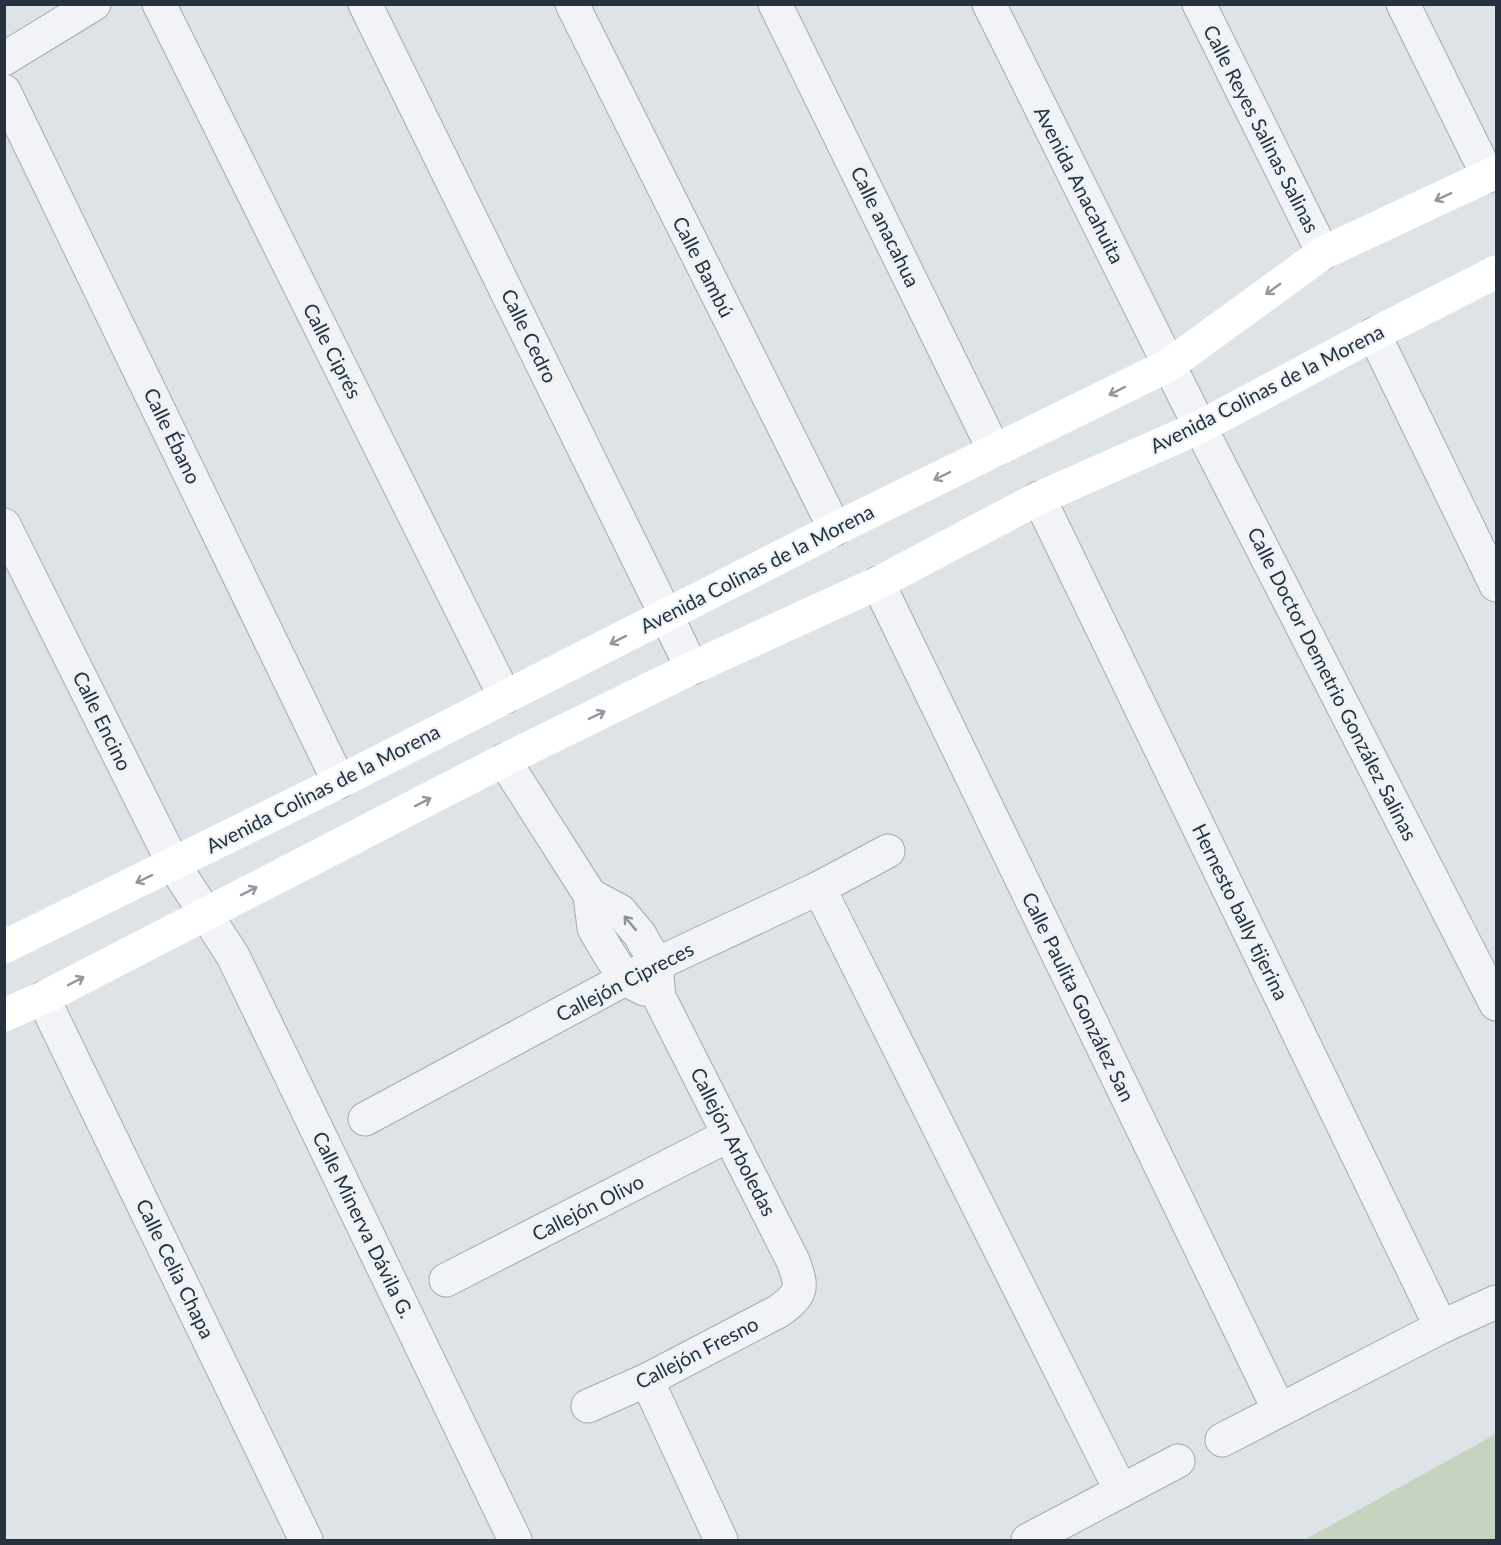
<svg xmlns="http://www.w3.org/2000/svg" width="1501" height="1545" font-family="Lato,sans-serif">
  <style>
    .green { fill: #c6d3bf }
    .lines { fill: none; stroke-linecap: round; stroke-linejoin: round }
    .street-casing { stroke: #a3aab2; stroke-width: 35 }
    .street { stroke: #f1f3f6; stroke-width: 33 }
    .secondary { stroke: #fff; stroke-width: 33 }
    .oneway { stroke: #9298a0 }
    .oneway2 { stroke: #8c929b }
    .labels { text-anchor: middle; stroke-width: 4.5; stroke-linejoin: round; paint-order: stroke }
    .street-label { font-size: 20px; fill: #263240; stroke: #edf2f6 }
  </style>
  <rect width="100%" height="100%" fill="#dee3e8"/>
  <path class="green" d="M1496,1434V1540H1304Z"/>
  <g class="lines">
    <defs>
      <g id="street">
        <path d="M159,4L505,697"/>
        <path d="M365,4L692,668"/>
        <path d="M572,4L835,529"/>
        <path d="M775,4L994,450"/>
        <path d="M989,4L1200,427L1496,1004"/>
        <path d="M1199,4L1323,253"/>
        <path d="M1403,4L1488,176"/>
        <path d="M4,59L94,4"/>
        <path d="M4,91L339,782"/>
        <path d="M1374,334L1496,585"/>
        <path d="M1039,498L1441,1327"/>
        <path d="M4,525L174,865L233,956L515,1540"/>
        <path d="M878,583L1279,1410"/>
        <path d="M504,760L590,895L594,928L606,949L625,979L644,989"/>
        <path d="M819,888L1121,1491"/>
        <path d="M43,998L306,1540"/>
        <path d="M365,1119L625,979L819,888L888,851"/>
        <path d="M446,1280L729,1135"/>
        <path d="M647,1380L721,1540"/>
        <path d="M588,1406L647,1380L779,1311C803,1293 803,1288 793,1261L659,997L656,964L640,935L620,911L590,895"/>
        <path d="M1222,1440L1441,1327L1496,1302"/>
        <path d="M1028,1540L1178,1461"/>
      </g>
    </defs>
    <use href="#street" class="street-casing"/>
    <use href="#street" class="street"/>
    <g class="secondary">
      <path d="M4,947L339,782L835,529L1169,365L1323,253L1496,172"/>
      <path d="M4,1015L43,998L504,760L692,668L878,583L1039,498L1200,427L1374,334L1496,272"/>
    </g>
  </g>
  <defs><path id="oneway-shaft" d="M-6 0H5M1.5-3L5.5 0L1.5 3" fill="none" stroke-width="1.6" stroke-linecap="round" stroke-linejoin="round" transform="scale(1.5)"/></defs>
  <g class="oneway">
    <use href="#oneway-shaft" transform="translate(1443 197) rotate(155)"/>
    <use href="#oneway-shaft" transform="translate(1273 289) rotate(144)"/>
    <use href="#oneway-shaft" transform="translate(1117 391) rotate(153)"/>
    <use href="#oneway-shaft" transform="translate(942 476) rotate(154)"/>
    <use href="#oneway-shaft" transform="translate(618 640) rotate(153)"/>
    <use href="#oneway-shaft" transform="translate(597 715) rotate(-26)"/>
    <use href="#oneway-shaft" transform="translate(423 802) rotate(-27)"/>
    <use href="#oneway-shaft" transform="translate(144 879) rotate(154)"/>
    <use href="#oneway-shaft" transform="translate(249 891) rotate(-27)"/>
    <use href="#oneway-shaft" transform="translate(76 981) rotate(-27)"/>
  </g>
  <use class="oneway2" href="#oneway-shaft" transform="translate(630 923) rotate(-130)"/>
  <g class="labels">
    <g class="street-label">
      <text transform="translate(1261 129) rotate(63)" y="7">Calle Reyes Salinas Salinas</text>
      <text transform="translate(1079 185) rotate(63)" y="7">Avenida Anacahuita</text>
      <text transform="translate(885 227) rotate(64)" y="7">Calle anacahua</text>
      <text transform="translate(703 267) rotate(63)" y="7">Calle Bambú</text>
      <text transform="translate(529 336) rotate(64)" y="7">Calle Cedro</text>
      <text transform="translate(332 351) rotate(63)" y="7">Calle Ciprés</text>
      <text transform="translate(1267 389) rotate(-27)" y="7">Avenida Colinas de la Morena</text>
      <text transform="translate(172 436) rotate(64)" y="7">Calle Ébano</text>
      <text transform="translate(757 569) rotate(-27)" y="7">Avenida Colinas de la Morena</text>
      <text transform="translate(1332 684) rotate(63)" y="7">Calle Doctor Demetrio González Salinas</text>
      <text transform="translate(102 721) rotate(64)" y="7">Calle Encino</text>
      <text transform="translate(323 789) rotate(-27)" y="7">Avenida Colinas de la Morena</text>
      <text transform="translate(1240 912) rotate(64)" y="7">Hernesto bally tijerina</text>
      <text transform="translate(625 982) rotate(-27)" y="7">Callejón Cipreces</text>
      <text transform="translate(1078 997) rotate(64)" y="7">Calle Paulita González San</text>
      <text transform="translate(733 1142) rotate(63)" y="7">Callejón Arboledas</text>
      <text transform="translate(588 1208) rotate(-27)" y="7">Callejón Olivo</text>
      <text transform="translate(363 1225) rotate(64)" y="7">Calle Minerva Dávila G.</text>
      <text transform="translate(175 1269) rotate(64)" y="7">Calle Celia Chapa</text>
      <text transform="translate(697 1353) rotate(-27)" y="7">Callejón Fresno</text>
    </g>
  </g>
  <rect width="1501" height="1545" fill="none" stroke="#263240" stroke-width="12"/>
</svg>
